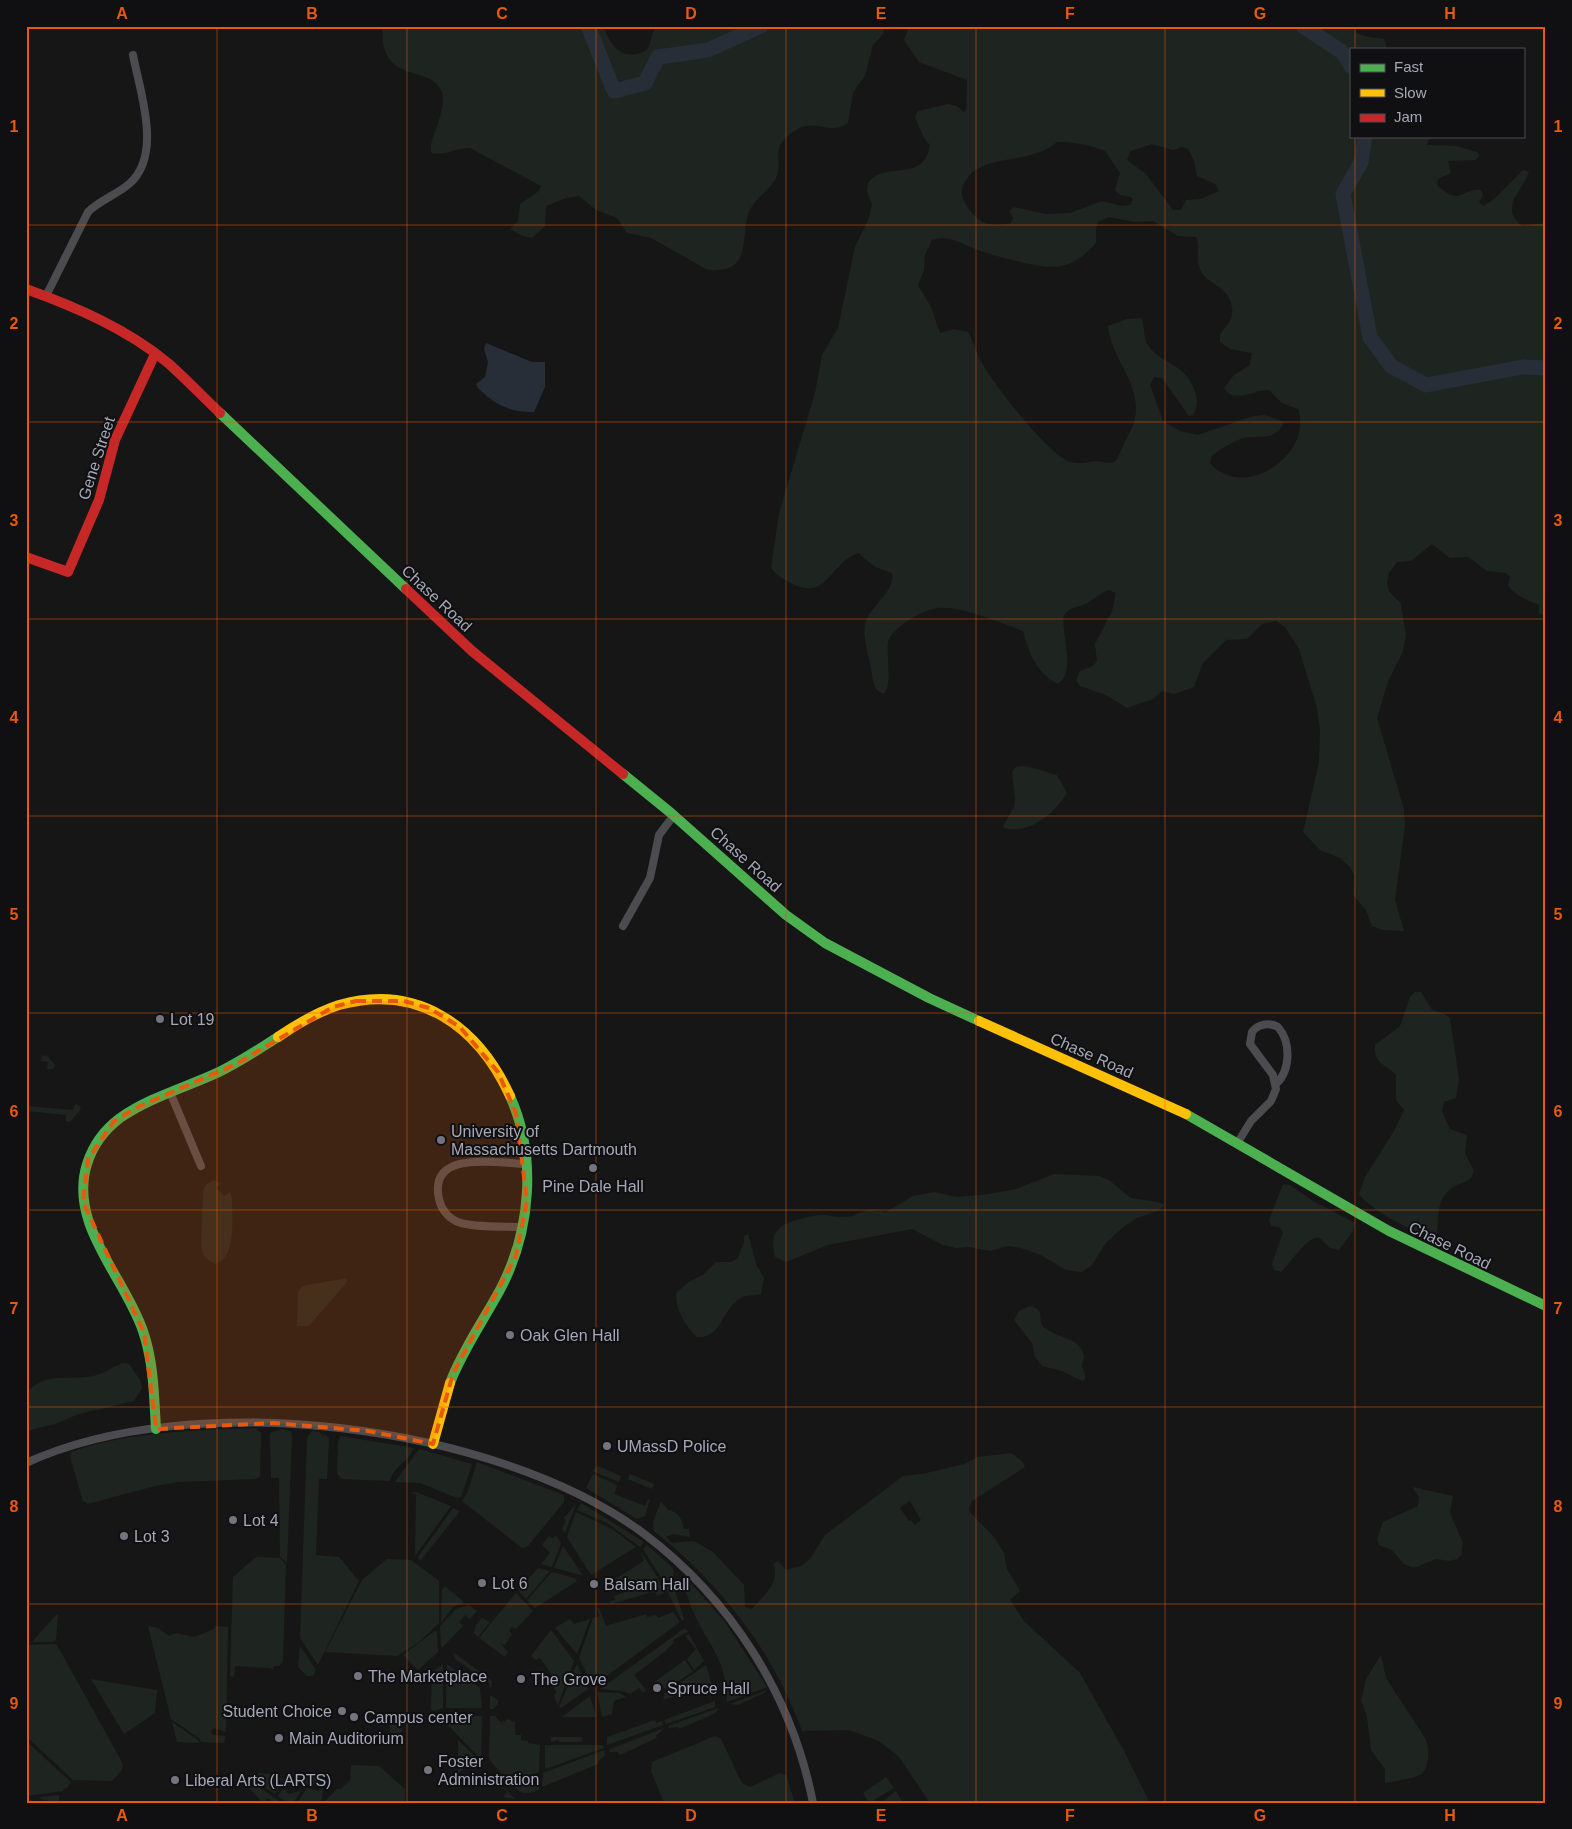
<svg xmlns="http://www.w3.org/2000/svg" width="1572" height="1829" font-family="Helvetica,sans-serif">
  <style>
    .green { fill: #1e2520; fill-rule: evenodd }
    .water { fill: #282e38 }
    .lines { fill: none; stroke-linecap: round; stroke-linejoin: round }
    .river { stroke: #282e38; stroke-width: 15 }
    .street { stroke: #4c4b50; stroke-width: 8 }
    .fast { stroke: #4caf50; stroke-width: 10 }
    .slow { stroke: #ffc107; stroke-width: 10 }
    .jam { stroke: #c62828; stroke-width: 10 }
    .marked { fill: #e8590c; fill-opacity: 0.2; stroke: #e8590c; stroke-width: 4; stroke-dasharray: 10 6; stroke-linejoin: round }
    .grid { fill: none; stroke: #e8590c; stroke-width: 1; stroke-opacity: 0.55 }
    .poi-dot { fill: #74747f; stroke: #101012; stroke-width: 2 }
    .labels { text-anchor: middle; stroke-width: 4; stroke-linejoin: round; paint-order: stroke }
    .street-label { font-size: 16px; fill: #a6a7b7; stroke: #101012 }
    .poi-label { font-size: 16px; fill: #a6a7b7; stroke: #101012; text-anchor: start }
    .neatline { fill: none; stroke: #e8590c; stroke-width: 2 }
    .grid-label { font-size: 16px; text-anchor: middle; font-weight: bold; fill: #e8590c }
  </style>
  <rect width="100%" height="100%" fill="#161616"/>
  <g class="green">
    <path d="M382,26H603C609,41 618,58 637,54C641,53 645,52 648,48C652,41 651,32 657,26L884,28L883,34L873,45L865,76L853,92L848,123C826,139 812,109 783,141C774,151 782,167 776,178C770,189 758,197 751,208C740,226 751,266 724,269C717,270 713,271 706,269L651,238L627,233L617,218L596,210L579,196L566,198L546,206L545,226L532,238L523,236L510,229L518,221L520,204L539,191L541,186L470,148C457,147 445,156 432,153C425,144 450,109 441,90C431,69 397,79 386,53C382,45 383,35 382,26Z"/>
    <path d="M909,26H1350C1357,37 1372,37 1384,39L1387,49H1351V136H1437L1428,140L1427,145L1456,146L1477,152L1480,156L1475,160L1448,161L1451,173L1438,179L1437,185C1461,208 1462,187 1481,190L1483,195L1479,202L1483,206L1493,200L1523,170L1529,172C1523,191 1498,206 1522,226L1546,223V616L1539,614V605C1528,601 1514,595 1508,585L1510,577L1506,573L1487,571L1468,557L1450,558L1432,544L1411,561L1397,562L1389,573L1387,583L1389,591L1401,604L1406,635L1403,651L1388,682L1377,718L1404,809L1405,825L1395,900L1404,931L1383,930L1372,926L1366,910L1353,895L1354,875L1350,867L1340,858L1320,850L1303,832L1319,762L1320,729L1317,708L1299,649L1285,627L1276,621L1262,624L1247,639L1226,640L1203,663L1194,687L1174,694L1162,691L1153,699L1127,708L1106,695L1080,686L1076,680L1080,671L1093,666L1097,661L1095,644L1112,611L1116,593L1109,590L1104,592L1086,604L1070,609L1064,615C1060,632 1077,672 1058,684C1037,674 1028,651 1023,631C1003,623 958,605 937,608C926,610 915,616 906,622C899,627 890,634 888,642C886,654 893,688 883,694L876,689L873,682C872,665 862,640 865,624C869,607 896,591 892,573L875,567L858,553C830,563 827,601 793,584C785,580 777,576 771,568L779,513L815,393L822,355L838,328L855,247L869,218L872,204L867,192L868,183C870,180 874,177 877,175C897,166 925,178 930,145L924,138L915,117L918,111L948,104L957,106L964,112L966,110L967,80L919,62L904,40ZM1057,142C1070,141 1093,146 1105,151L1120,173L1115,190L1120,195L1131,197L1133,200L1130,205L1122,206L1102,201L1070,213L1046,214L1014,207L1009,211L1013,218L1011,223C1000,225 988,227 978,219C970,212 958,197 963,186C974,157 1013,162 1037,153C1045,151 1051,147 1057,142ZM1152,144L1173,150L1182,147L1188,149L1194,161L1197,176L1215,184L1219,191L1201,199L1186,200L1181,210H1173L1146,174L1127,160L1131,151ZM1109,217L1135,222L1153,221L1178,236L1196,237C1201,246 1195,258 1200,269C1206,284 1226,285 1231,303C1235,317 1229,323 1220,334V342L1230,349L1252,353L1250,365L1234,375L1224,388C1234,405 1255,389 1269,390L1282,403L1298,409C1314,455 1242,502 1210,463L1212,456C1218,450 1234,441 1243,438C1258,434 1275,443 1284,422L1265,415L1253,416L1198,435L1180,431L1163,421L1150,385L1154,377L1162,378L1189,416L1193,415C1198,407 1198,398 1194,389C1184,363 1165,366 1149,347C1142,338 1146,327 1141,318L1127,319L1108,326C1110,355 1136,378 1136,408C1136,424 1129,433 1123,446C1117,457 1119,466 1103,462C1092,459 1082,466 1070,462C1048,454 994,385 982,363C976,353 974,342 968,332L954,329L940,333L931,307L918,285L924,270L925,255L932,240C947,235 959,242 973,248C985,253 1000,257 1013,260C1049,269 1069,274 1096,243V228L1098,222Z"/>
    <path d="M1022,766C1035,767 1045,772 1057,775L1067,793C1054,814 1029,835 1004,828L1003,826L1014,807L1015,799L1012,772L1016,767Z"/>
    <path d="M1415,992H1421L1432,1010L1444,1014L1450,1018L1459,1079L1456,1098L1444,1102L1442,1111L1450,1129L1467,1135L1465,1153L1474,1171L1471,1178C1465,1183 1459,1183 1453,1187C1435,1200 1439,1217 1437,1236L1431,1238C1414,1232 1369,1209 1359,1194L1365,1177L1394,1131L1404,1110L1396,1100V1075C1386,1064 1373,1064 1375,1045L1400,1026L1410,997Z"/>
    <path d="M42,1055L48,1057L55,1065L53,1069H47L48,1062L41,1061Z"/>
    <path d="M75,1104L79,1105L81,1109L70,1122L66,1121V1115L26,1111V1106L73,1110Z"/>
    <path d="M1054,1174L1099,1176L1109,1180L1131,1198L1158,1202L1165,1205L1157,1211L1137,1218L1122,1228L1105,1244L1092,1265L1082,1272L1066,1270L1041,1255L1021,1248L1008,1246L990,1251L970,1247L956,1248L943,1245L912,1229L828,1245L786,1262L775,1257C769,1232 778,1225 800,1219C808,1217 817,1214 826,1215C831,1216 836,1217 842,1217C861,1218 859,1205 886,1212L913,1196L934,1192L957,1197L989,1194L1016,1189Z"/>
    <path d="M214,1180L221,1183L216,1188L224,1196L230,1192L232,1198C232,1217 237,1259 215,1264L204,1257L201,1246L203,1190L207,1184Z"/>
    <path d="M1283,1184L1290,1185L1313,1201L1355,1223L1353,1231L1339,1250L1330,1248L1320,1238C1307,1235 1291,1263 1281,1272L1274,1270L1272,1264L1283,1232L1279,1227L1271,1226L1269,1220Z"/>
    <path d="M748,1234L757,1266L764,1278L761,1294C753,1296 746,1294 739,1299C722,1310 721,1339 697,1337C686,1327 675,1308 676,1293L690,1281L703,1275L716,1262H731L738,1258L744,1242V1236Z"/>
    <path d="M347,1278V1282L309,1326H297L298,1292L302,1286Z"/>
    <path d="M1030,1306C1048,1311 1035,1320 1045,1328C1056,1338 1083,1338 1084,1357C1084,1360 1082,1362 1082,1365C1082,1370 1086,1373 1085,1379L1082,1381L1062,1371L1042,1366L1035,1357L1032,1343L1014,1320L1019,1311Z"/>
    <path d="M122,1363L129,1364L140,1380L142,1388L134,1401L79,1414L55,1424L26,1431V1393C46,1371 66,1381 93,1376C103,1374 112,1368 122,1363Z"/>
    <path d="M256,1428L261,1433L260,1477L255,1479L178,1482L155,1486L88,1504L83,1501L70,1457L71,1452C126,1432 197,1430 256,1428Z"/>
    <path d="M281,1429L291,1431L292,1437L287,1564L280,1556L279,1478H271L270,1433Z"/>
    <path d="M313,1431L319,1432L325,1438L322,1432L329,1438L327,1479H319L316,1555L339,1557L359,1581L318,1665L300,1638L307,1440L308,1436Z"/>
    <path d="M340,1436L414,1448C409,1461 392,1468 390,1481L342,1479L337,1474L338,1442Z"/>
    <path d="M419,1449L472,1464L461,1497L457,1498L420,1483L395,1482Z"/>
    <path d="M1011,1453L1022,1461L1025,1467L972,1501L969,1508L970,1512L994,1537L1004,1553L1007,1569L1020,1591L1010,1600L1024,1621L1080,1673L1124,1751L1150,1803H930L899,1757L879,1741L849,1730L802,1731C773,1651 721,1584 654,1531L653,1522L661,1501L668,1510C679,1512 682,1519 684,1529H689L690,1537L673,1534L666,1537L672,1543L694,1541L713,1552L744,1585L745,1607L752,1609C763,1596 781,1582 773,1564L778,1561L786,1570L801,1566L810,1559L825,1535L903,1476L922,1474L964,1464L978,1457ZM910,1501L921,1520L915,1525L911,1520L909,1521L900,1508Z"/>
    <path d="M477,1462L564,1495V1502L528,1546L522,1548L462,1501L468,1491Z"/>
    <path d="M598,1466L621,1476L619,1482L592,1471Z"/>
    <path d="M593,1474L617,1485L614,1494L645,1506L648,1499L650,1500L645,1516L637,1519L586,1488Z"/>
    <path d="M630,1474L654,1484L652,1489L628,1479Z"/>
    <path d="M1412,1487L1453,1496L1450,1513L1463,1543L1461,1555L1457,1559L1450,1561L1436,1559L1414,1568L1404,1564L1392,1550L1379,1545L1377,1539L1383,1522L1418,1506L1419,1497Z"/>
    <path d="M416,1492L451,1506L415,1556L416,1494L410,1493Z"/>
    <path d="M581,1503L644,1542L640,1547L607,1523L577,1510Z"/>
    <path d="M576,1504L565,1533L562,1529L566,1520L564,1518Z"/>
    <path d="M453,1508L460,1511L420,1561L418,1557Z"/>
    <path d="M576,1512L612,1529L636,1547L591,1575L567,1537Z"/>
    <path d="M556,1535L561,1543L552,1567L541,1564L550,1553L542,1545L549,1536L552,1538Z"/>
    <path d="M647,1545L673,1568L675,1591L684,1619L682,1621L660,1576L643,1549Z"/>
    <path d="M563,1546L582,1574L581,1575L554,1568Z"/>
    <path d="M641,1552L658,1578L610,1592L609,1589L606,1590L604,1586L644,1561Z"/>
    <path d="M256,1557L280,1558L286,1565L283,1662L279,1666H274L272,1671L271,1668L235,1666L234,1677L230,1676L233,1577Z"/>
    <path d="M387,1559L411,1560L439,1581V1623L419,1642L397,1656L325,1652L362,1580Z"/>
    <path d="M538,1568L550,1571L526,1599L518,1590Z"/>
    <path d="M552,1572L575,1578L577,1581L535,1608L527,1600Z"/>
    <path d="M659,1580L664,1593L657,1596L656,1592L651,1593L648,1583Z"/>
    <path d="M683,1580H688L725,1622L767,1687L727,1702C726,1699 726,1680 723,1672C717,1649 701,1632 692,1609C689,1602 688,1593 682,1589Z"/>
    <path d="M647,1584L649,1593L611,1604L610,1601L615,1600L614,1596Z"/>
    <path d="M445,1586L464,1602L453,1607L441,1623L442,1590Z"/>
    <path d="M516,1593L533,1611L516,1629L512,1627L509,1631L512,1634L505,1645L500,1643L508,1652L505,1657L479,1638Z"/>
    <path d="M469,1605L477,1611L470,1619L465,1615L459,1622L463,1626L442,1648L441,1646L440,1626L456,1609Z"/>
    <path d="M599,1608L606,1626L646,1614L647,1617L656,1615L658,1618L673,1612L680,1622L593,1686L579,1658L593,1618L600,1616L597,1609Z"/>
    <path d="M56,1615H58L56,1640L53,1642H32Z"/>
    <path d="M482,1618L490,1622L478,1637L474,1633L476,1625Z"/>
    <path d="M570,1619L574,1624L590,1619L577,1654L555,1628Z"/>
    <path d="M148,1626L158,1628L169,1636L176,1633L194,1637L214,1629L215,1626L228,1627L226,1732L214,1728L211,1731L213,1735L225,1736L224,1743L201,1742L199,1738L171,1719Z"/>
    <path d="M685,1628L688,1632L673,1640L674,1643L667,1649V1650L634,1675L646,1690L643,1693L639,1688L630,1694L622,1691L600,1689Z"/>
    <path d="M551,1630L574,1661L558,1705L554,1695L557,1693L548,1678L552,1675L540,1658L536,1660L531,1656Z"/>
    <path d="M435,1631L437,1632L438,1652L418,1670L403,1655Z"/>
    <path d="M689,1634L704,1661L694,1670L687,1659L696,1649L685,1636Z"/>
    <path d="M54,1644L57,1645L123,1764L122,1770L112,1781L73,1780L26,1736V1649L29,1645Z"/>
    <path d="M300,1646L316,1670L313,1676H307L298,1667Z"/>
    <path d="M453,1652L492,1681L491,1689L489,1683L455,1659Z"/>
    <path d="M1381,1655L1386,1678L1425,1738C1430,1750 1430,1763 1422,1774L1412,1778L1385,1783V1769L1371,1750L1367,1717L1361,1700L1366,1679Z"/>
    <path d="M685,1660L693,1672L665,1689L661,1683L655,1686L653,1683Z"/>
    <path d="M443,1664V1708L434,1711L431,1709L432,1672Z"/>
    <path d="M447,1664L480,1688L482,1708H446Z"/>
    <path d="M577,1664L588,1689L561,1708L559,1707Z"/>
    <path d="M706,1665L712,1685L705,1684L663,1700L665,1693Z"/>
    <path d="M91,1679L157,1690L155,1713L124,1734Z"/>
    <path d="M767,1690L764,1693L738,1705L730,1704Z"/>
    <path d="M597,1692L620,1693L626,1697L614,1701L612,1714L602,1717Z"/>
    <path d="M490,1695L498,1700V1704L493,1709H490Z"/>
    <path d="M590,1696L596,1717H562Z"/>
    <path d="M715,1701V1707L672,1722L666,1724L664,1720Z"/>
    <path d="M718,1708L716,1713L679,1729L678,1727L669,1728L668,1726Z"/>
    <path d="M439,1716H482L481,1759Z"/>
    <path d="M490,1716H495L503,1725L501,1720L507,1723L505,1721L507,1719L515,1722V1735H521V1740L528,1741V1743L540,1745L539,1772L510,1783L491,1762L489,1757Z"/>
    <path d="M655,1720L656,1723L662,1721L663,1725L607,1745V1737Z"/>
    <path d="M172,1722L198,1740L199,1743L177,1742Z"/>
    <path d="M390,1724H397L403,1730L389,1744Z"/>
    <path d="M664,1728L656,1736L657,1738L620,1755L618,1752H609L610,1749Z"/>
    <path d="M715,1736L721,1739L742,1783L750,1787L780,1773L786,1775L795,1803H664L651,1771L652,1762Z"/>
    <path d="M551,1737H582V1742H559V1740L551,1742Z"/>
    <path d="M458,1740L481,1762V1766L474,1759L458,1774Z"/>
    <path d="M26,1741L71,1782L67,1788L63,1789V1791L26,1796Z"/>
    <path d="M545,1745H603L604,1748L545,1769Z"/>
    <path d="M604,1750L605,1756L598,1761V1764L542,1787L543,1773Z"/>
    <path d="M351,1765L379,1766L405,1789V1803H323L337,1789H341L350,1780Z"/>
    <path d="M484,1767L515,1799L503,1797L507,1792Z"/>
    <path d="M259,1773L286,1776H274L273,1781L274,1778L286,1779L277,1780L275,1786L278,1782L286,1783H281L275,1794L253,1779Z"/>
    <path d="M311,1774H323V1777H316L323,1779L319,1783L323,1785L297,1783L305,1782L297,1779L308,1778L297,1776H310Z"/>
    <path d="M540,1775L539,1790C526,1795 522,1795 512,1785Z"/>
    <path d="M886,1777L894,1788L869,1803L863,1793Z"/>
    <path d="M251,1781L282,1803H274L268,1798L263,1803L246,1785Z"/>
    <path d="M307,1788L318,1791L323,1788L322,1799L319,1803H297Z"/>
    <path d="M282,1790H286L288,1794L301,1791L293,1803H288L278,1796Z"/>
    <path d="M896,1791L903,1803H880Z"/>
    <path d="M59,1795V1803L40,1799L41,1797Z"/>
  </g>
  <path class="water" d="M486,343L532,362H545V387L534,412C511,413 494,404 478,388L476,384L485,377L488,362L484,349Z"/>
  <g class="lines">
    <g class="river">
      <path d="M588,26L614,91L645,83L658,57L708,50L761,26"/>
      <path d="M1303,26L1342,52L1351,66"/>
      <path d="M1365,136L1361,162L1343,194L1370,337L1391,366L1426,385L1523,367L1546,368"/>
    </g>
    <g class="street">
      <path d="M46,296L88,212C100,200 116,195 129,184C163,155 140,92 133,55"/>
      <path d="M623,926L650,878L659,835L674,815"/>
      <path d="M170,1092L201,1166"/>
      <path d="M1238,1142L1251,1121L1271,1101L1276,1089L1273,1075L1250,1044L1252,1032C1258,1024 1269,1022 1278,1027C1291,1042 1291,1070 1276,1084"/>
      <path d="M523,1227C505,1226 474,1228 458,1222C448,1218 441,1209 439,1199C428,1149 498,1163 526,1164"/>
      <path d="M26,1463C193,1386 496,1424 643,1533C731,1599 792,1695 813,1803"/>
    </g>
    <g class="fast">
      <path d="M220,413L406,589"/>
      <path d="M623,774L671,813L786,915L825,943L929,998L979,1021"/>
      <path d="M1186,1114L1389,1231L1546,1306"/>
      <path d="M450,1383C463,1349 484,1320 501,1288C531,1230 537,1156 510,1096"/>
      <path d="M156,1429C154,1397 154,1363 143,1331C125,1277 68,1225 87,1164C93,1145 104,1130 120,1118C150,1097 187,1087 219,1072C240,1062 259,1049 278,1037"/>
    </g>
    <g class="slow">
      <path d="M979,1021L1186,1114"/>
      <path d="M278,1037C297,1024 317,1012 339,1005C418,983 478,1026 510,1096"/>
      <path d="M433,1444L450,1383"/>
    </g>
    <g class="jam">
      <path d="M26,289C76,307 127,329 168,363C186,379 203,397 220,413"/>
      <path d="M26,557L68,572L99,500L115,440L155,354"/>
      <path d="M406,589L472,651L623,774"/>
    </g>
  </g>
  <path class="marked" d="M356,1001H404L429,1008L460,1027L498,1072L516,1113L527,1201L516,1256L453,1374L433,1444L368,1431L273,1423L156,1429L144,1333L83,1202L88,1159L114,1121L140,1106L236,1064L333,1007Z"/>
  <path class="grid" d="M217,26V1803M407,26V1803M596,26V1803M786,26V1803M976,26V1803M1165,26V1803M1355,26V49M1355,136V1803M26,225H1546M26,422H1546M26,619H1546M26,816H1546M26,1013H1546M26,1210H1546M26,1407H1546M26,1604H1546"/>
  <g class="poi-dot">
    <circle cx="160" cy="1019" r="5"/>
    <circle cx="441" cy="1140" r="5"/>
    <circle cx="593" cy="1168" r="5"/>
    <circle cx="510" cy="1335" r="5"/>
    <circle cx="607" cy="1446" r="5"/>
    <circle cx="233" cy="1520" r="5"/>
    <circle cx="124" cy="1536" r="5"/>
    <circle cx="482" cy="1583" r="5"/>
    <circle cx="594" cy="1584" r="5"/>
    <circle cx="358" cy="1676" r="5"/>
    <circle cx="521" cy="1679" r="5"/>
    <circle cx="657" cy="1688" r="5"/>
    <circle cx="342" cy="1711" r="5"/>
    <circle cx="354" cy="1717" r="5"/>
    <circle cx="279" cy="1738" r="5"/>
    <circle cx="428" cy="1770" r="5"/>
    <circle cx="175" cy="1780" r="5"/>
  </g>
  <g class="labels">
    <g class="street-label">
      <text transform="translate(96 458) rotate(-72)" y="6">Gene Street</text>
      <text transform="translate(437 598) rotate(43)" y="6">Chase Road</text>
      <text transform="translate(746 859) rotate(42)" y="6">Chase Road</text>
      <text transform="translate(1092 1055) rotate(24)" y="6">Chase Road</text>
      <text transform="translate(1450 1245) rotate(26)" y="6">Chase Road</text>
    </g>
    <g class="poi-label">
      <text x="170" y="1025">Lot 19</text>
      <text x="451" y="1137">University of<tspan x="451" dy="18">Massachusetts Dartmouth</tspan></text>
      <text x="593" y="1192" text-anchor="middle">Pine Dale Hall</text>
      <text x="520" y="1341">Oak Glen Hall</text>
      <text x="617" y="1452">UMassD Police</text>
      <text x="243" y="1526">Lot 4</text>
      <text x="134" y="1542">Lot 3</text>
      <text x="492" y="1589">Lot 6</text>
      <text x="604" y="1590">Balsam Hall</text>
      <text x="368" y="1682">The Marketplace</text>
      <text x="531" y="1685">The Grove</text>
      <text x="667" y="1694">Spruce Hall</text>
      <text x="332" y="1717" text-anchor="end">Student Choice</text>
      <text x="364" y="1723">Campus center</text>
      <text x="289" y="1744">Main Auditorium</text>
      <text x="438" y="1767">Foster<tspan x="438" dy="18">Administration</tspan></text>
      <text x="185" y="1786">Liberal Arts (LARTS)</text>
    </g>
  </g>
  <rect width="1572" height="1829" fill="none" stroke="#101012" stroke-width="55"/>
  <rect x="1350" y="48" width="175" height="90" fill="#101012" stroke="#4c4c54"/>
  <rect x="1360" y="64" width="25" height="8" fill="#4caf50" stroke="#4c4c54"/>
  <text x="1394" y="72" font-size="15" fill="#a6a7b7">Fast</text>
  <rect x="1360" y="89" width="25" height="8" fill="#ffc107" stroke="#4c4c54"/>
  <text x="1394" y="98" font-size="15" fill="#a6a7b7">Slow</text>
  <rect x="1360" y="114" width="25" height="8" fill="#c62828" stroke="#4c4c54"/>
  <text x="1394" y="122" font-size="15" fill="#a6a7b7">Jam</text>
  <rect x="28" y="28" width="1516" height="1774" class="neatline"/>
  <g class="grid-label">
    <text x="122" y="19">A</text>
    <text x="312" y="19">B</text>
    <text x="502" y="19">C</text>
    <text x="691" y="19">D</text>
    <text x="881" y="19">E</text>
    <text x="1070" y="19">F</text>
    <text x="1260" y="19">G</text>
    <text x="1450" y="19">H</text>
    <text x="14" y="132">1</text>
    <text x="1558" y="132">1</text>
    <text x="14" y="329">2</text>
    <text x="1558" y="329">2</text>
    <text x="14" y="526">3</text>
    <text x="1558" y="526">3</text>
    <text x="14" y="723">4</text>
    <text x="1558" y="723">4</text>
    <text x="14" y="920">5</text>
    <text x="1558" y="920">5</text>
    <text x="14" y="1117">6</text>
    <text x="1558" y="1117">6</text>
    <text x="14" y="1314">7</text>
    <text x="1558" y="1314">7</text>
    <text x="14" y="1512">8</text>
    <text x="1558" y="1512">8</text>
    <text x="14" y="1709">9</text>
    <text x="1558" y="1709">9</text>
    <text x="122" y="1821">A</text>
    <text x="312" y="1821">B</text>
    <text x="502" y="1821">C</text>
    <text x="691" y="1821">D</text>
    <text x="881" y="1821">E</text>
    <text x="1070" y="1821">F</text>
    <text x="1260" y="1821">G</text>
    <text x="1450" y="1821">H</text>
  </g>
</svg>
